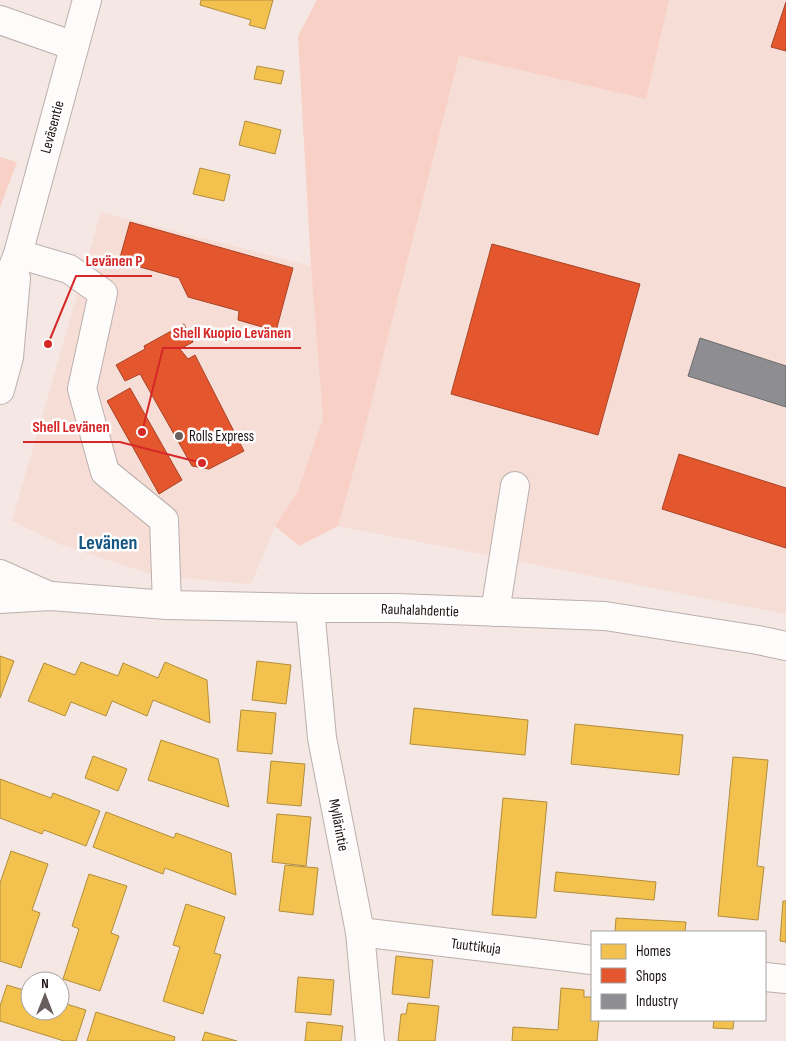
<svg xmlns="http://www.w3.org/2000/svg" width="786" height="1041" font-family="'Sofia Sans Condensed',sans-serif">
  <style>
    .built { fill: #f6ddd6 }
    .green { fill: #f8d0c5 }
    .homes { fill: #f2c14e; stroke: #b28d3c }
    .shops { fill: #e4572e; stroke: #a84326 }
    .industry { fill: #8d8d92; stroke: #6b696c }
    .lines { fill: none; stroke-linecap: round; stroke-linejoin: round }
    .minor-casing { stroke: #bbb0ad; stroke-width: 30 }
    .major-casing { stroke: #bbb0ad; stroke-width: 30 }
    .minor { stroke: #fefbfb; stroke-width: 28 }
    .major { stroke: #fefbfb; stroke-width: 28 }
    .poi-dot { fill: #685e5b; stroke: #fff; stroke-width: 2 }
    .labels { text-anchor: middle; stroke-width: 5; stroke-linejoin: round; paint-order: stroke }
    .street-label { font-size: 15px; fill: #1c1412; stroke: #fff }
    .poi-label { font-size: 15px; fill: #1c1412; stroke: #fff; text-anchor: start }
    .district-label { font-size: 20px; font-weight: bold; fill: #145584; stroke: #fff }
    .leader { fill: none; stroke: #d62828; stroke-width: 2 }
    .callout-dot { fill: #d62828; stroke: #fff; stroke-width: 2 }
    .callout-label { font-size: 16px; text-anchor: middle; font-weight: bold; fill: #d62828; stroke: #fff; stroke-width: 5; stroke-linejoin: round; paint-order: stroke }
  </style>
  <rect width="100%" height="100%" fill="#f5e7e3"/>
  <g class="built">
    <path d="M669,0H786V614L338,526L459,56L646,99Z"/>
    <path d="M101,212L311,266L323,419L297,493L275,526L251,584L157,576L62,545L12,521Z"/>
  </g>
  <g class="green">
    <path d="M317,0H669L646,99L459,56L360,447L338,526L299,546L275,526L297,493L323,419L311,266L298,36Z"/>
    <path d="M0,157L17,162L0,208Z"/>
  </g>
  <g class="homes">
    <path d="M201,0H273L265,29L249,25L251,20L200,5Z"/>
    <path d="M257,66L284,71L281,84L254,79Z"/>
    <path d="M245,121L281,130L275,154L239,145Z"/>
    <path d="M200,168L230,175L224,201L193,194Z"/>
    <path d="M0,656L14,661L0,698Z"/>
    <path d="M257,661L291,665L286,704L252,700Z"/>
    <path d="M81,662L118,676L123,663L158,678L165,662L207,680L210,723L153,700L147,716L112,701L106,716L71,702L65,716L28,701L44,663L75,675Z"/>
    <path d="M414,708L528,720L525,755L410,744Z"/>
    <path d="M241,710L276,713L272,754L237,751Z"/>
    <path d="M575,724L683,735L679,775L571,764Z"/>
    <path d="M161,740L218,759L229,807L148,780Z"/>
    <path d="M93,756L127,769L118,791L85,778Z"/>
    <path d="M733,757L768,760L757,866L764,867L758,920L718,916Z"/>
    <path d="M271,761L305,764L301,806L267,803Z"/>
    <path d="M0,779L51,798L53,793L100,811L86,846L44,830L42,834L0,818Z"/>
    <path d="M503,798L547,802L536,918L492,915Z"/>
    <path d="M106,812L174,838L176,833L231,853L236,895L165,868L163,874L93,847Z"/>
    <path d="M277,814L311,817L306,866L272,862Z"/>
    <path d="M11,851L48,864L32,910L40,913L21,968L0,961V883Z"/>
    <path d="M285,865L318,868L313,915L279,911Z"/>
    <path d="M556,872L656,882L654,900L554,891Z"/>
    <path d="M89,874L127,886L111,933L119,936L100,991L63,979L79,929L72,926Z"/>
    <path d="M783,901H786V942L780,941Z"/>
    <path d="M186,904L225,917L214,953L221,955L203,1014L163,1001L180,947L173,945Z"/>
    <path d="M616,918L686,922L685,932H615Z"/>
    <path d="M396,956L433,960L429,998L392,994Z"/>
    <path d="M298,977L334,980L331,1015L295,1012Z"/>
    <path d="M7,985L30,992V1011H60V1002L86,1010L76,1041H64L0,1021V1006Z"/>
    <path d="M561,988L584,990V997H592V1020H599L597,1041H512L513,1027L558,1030Z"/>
    <path d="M408,1003L439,1006L435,1041H398L401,1014H406Z"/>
    <path d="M96,1012L175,1037L174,1041H87Z"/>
    <path d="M714,1020H734L733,1029L713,1028Z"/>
    <path d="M307,1022L343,1026L341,1041H305Z"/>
    <path d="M205,1032L237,1041H202Z"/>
  </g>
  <g class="shops">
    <path d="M786,2V51L771,47Z"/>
    <path d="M130,222L293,268L276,331L238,320L239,311L188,297L179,278L119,261Z"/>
    <path d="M492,244L640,284L598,435L451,394Z"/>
    <path d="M184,324L193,342L180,349L188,359L195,355L244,451L209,469L192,466L140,374L125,381L116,365L145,349L144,346Z"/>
    <path d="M130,388L182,480L159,494L107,401Z"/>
    <path d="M679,454L786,488V548L662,509Z"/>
  </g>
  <path class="industry" d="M700,338L786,366V407L688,376Z"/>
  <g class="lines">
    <defs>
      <g id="minor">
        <path d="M0,20L74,46"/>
        <path d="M18,254L69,269L103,293L82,389L105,472L164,520L167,605"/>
        <path d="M310,608L322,738L360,932L370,1041"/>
        <path d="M495,612L515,486"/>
        <path d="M360,932L592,960"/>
        <path d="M765,977L786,979"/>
      </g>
      <g id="major">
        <path d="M0,300L18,254L87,0"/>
        <path d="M0,390L9,357L16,278"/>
        <path d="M0,574L47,595"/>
        <path d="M0,599L51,596L167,605L310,608H396L605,616L758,640L786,646"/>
      </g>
    </defs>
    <use href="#minor" class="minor-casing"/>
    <use href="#major" class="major-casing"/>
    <use href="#minor" class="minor"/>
    <use href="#major" class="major"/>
  </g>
  <circle class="poi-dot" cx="179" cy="436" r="5"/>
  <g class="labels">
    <g class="street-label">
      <text transform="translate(52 127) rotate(-75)" y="5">Leväsentie</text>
      <text transform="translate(420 610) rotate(2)" y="5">Rauhalahdentie</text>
      <text transform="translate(339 825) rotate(79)" y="5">Myllärintie</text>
      <text transform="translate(476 946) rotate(7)" y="5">Tuuttikuja</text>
    </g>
    <g class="poi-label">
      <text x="189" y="441">Rolls Express</text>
    </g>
    <g class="district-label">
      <text x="108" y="549">Levänen</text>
    </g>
  </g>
  <path class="leader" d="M48 344L76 276H152M142 432L163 348H301M202 463L120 442H23"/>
  <g class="callout-dot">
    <circle cx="48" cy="344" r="5"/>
    <circle cx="142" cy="432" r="5"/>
    <circle cx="202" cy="463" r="5"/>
  </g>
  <g class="callout-label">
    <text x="114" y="266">Levänen P</text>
    <text x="232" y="338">Shell Kuopio Levänen</text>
    <text x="71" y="432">Shell Levänen</text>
  </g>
  <rect x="591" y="931" width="175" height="90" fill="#ffffff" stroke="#a4a1a0"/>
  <rect x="601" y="944" width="25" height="15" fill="#f2c14e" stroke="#a4a1a0"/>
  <text x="636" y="956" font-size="15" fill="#1c1412">Homes</text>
  <rect x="601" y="968" width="25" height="15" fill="#e4572e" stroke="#a4a1a0"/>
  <text x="636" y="981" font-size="15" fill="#1c1412">Shops</text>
  <rect x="601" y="994" width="25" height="15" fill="#8d8d92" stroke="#a4a1a0"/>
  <text x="636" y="1006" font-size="15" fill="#1c1412">Industry</text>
  <g transform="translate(45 996)"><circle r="24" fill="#ffffff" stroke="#a4a1a0"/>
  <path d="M0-4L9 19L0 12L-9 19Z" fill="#685e5b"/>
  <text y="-8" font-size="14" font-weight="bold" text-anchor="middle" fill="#1c1412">N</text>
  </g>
</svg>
